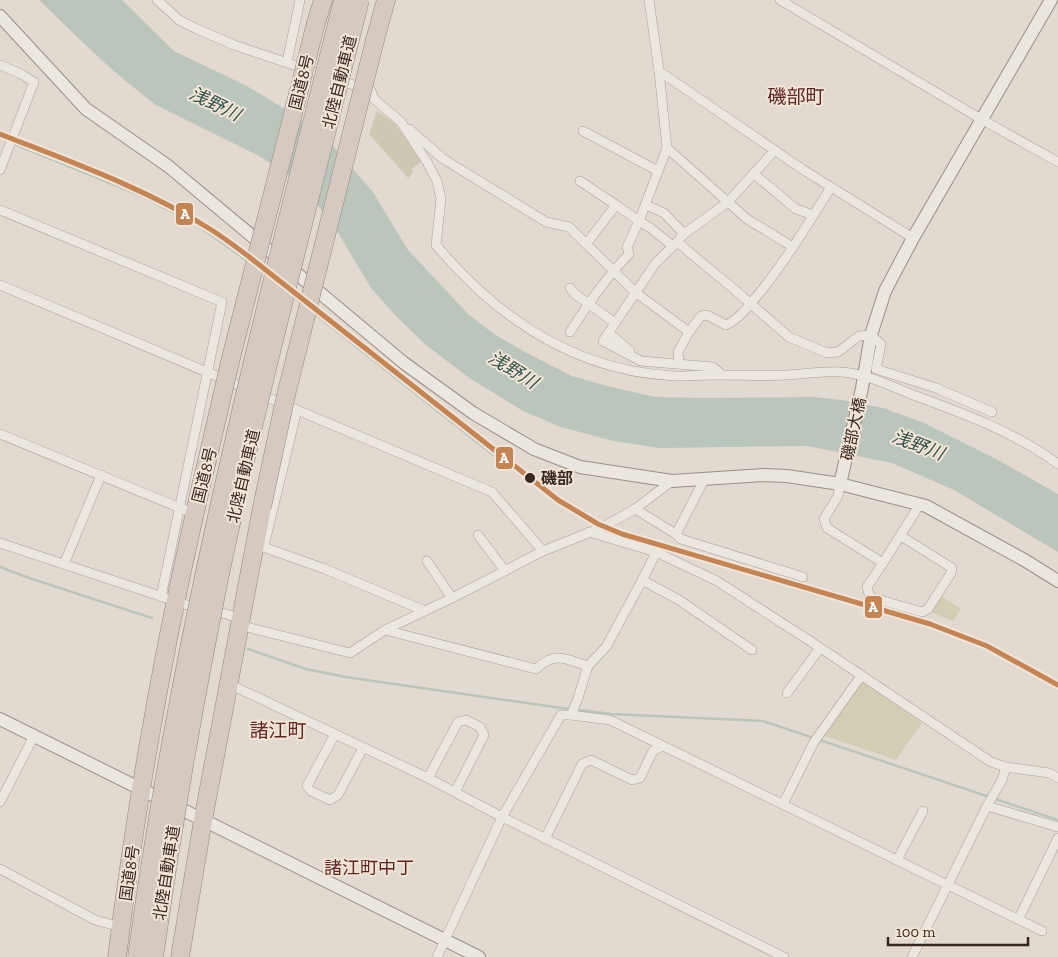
<svg xmlns="http://www.w3.org/2000/svg" width="1058" height="957" font-family="'Zilla Slab','Noto Sans JP',serif">
  <style>
    .green { fill: #d3cdb4 }
    .cemetery { fill: #cec8b3 }
    .water { fill: #bac6bc }
    .lines { fill: none; stroke-linecap: round; stroke-linejoin: round }
    .stream { stroke: #bac6bc; stroke-width: 2.5 }
    .street-casing { stroke: #a89f98; stroke-width: 10 }
    .secondary-casing { stroke: #978f88; stroke-width: 14 }
    .highway-casing { stroke: #8d857f; stroke-width: 19 }
    .street { stroke: #ebe6e0; stroke-width: 9 }
    .secondary { stroke: #ebe6e0; stroke-width: 12 }
    .highway { stroke: #d5c9c1; stroke-width: 18 }
    .highway-bridge-casing { stroke: #8d857f; stroke-width: 19; stroke-linecap: butt }
    .highway-bridge { stroke: #d5c9c1; stroke-width: 18 }
    .rail-1-casing { stroke: #f2e5d7; stroke-width: 9 }
    .rail-1 { stroke: #c38456; stroke-width: 5 }
    .stop-dot { fill: #362721; stroke: #f2e5d7; stroke-width: 2 }
    .labels { text-anchor: middle; stroke-width: 4; stroke-linejoin: round; paint-order: stroke }
    .street-label { font-size: 16px; fill: #362721; stroke: #f2e5d7 }
    .stop-label { font-size: 16px; font-weight: bold; fill: #362721; stroke: #f2e5d7; text-anchor: start }
    .water-label { font-size: 18px; font-style: italic; fill: #32544b; stroke: #f2e5d7 }
    .neighbourhood-label { font-size: 18px; fill: #5e2525; stroke: #f2e5d7 }
    .quarter-label { font-size: 19px; fill: #5e2525; stroke: #f2e5d7 }
    .line-badge { stroke: #f2e5d7; stroke-width: 2 }
    .badge-label { font-size: 14px; text-anchor: middle; font-weight: bold; fill: #fff }
  </style>
  <rect width="100%" height="100%" fill="#e2d9d0"/>
  <g class="green">
    <path d="M941,596L961,609L953,621L931,612Z"/>
    <path d="M865,683L922,723L896,760L825,736L860,684Z"/>
  </g>
  <path class="cemetery" d="M377,111L395,124L422,161L412,169L413,173L408,178L369,134Z"/>
  <path class="water" d="M39,0H122L174,51L247,86L293,114L327,139L373,192L408,250L469,315L494,334L525,352L572,376L607,386L655,397L701,398L813,397L842,400L883,408L922,422L998,460L1058,494V552L954,490L892,463L807,446L660,448L613,441L561,427L523,411L468,377L426,345L396,316L371,288L334,226L300,183L259,156L156,105C114,74 76,36 39,0Z"/>
  <g class="lines">
    <g class="stream">
      <path d="M14,144L142,196L197,225L249,262"/>
      <path d="M293,296L302,304"/>
      <path d="M314,313L497,458"/>
      <path d="M0,567L29,578L152,618"/>
      <path d="M248,649L306,669L346,677L568,709"/>
      <path d="M580,710L611,714L763,721L1058,820"/>
    </g>
    <defs>
      <g id="street">
        <path d="M157,0L179,20L197,29L234,45L326,76"/>
        <path d="M649,0L659,71L667,148L639,221L649,227L673,246L677,242L735,290L789,337L827,353L838,352L859,336L871,335L881,344L876,369L936,388L992,412"/>
        <path d="M780,0L981,119L1058,162"/>
        <path d="M287,62L300,0"/>
        <path d="M0,65L21,74L34,82L0,170"/>
        <path d="M659,71L802,169L913,238"/>
        <path d="M339,80L371,91L374,99L401,122L427,162L437,181L441,199L436,245C498,319 575,371 674,376C689,376 704,375 719,375C742,375 764,376 787,375C805,374 823,371 840,372C864,373 886,384 908,393C960,412 1013,431 1058,464"/>
        <path d="M409,129L442,158L546,222L569,227L635,292L689,332"/>
        <path d="M583,131L658,171"/>
        <path d="M667,148L747,219L793,247"/>
        <path d="M754,174L796,209L813,215"/>
        <path d="M580,181L616,205"/>
        <path d="M646,205L664,213L684,234L680,238"/>
        <path d="M0,210L222,302L161,597"/>
        <path d="M684,234L728,202L775,150"/>
        <path d="M673,246L655,264L603,341L641,361L713,367L722,375"/>
        <path d="M0,285L492,492L543,551"/>
        <path d="M570,288L575,294L615,323"/>
        <path d="M570,332C588,304 605,279 629,254L627,247L639,221L616,205L586,244"/>
        <path d="M609,333L630,351"/>
        <path d="M679,364L678,352L689,332L701,316L707,315L726,325C739,319 748,307 757,296C785,262 808,224 831,187"/>
        <path d="M0,434L185,510"/>
        <path d="M840,484L838,496L824,519L827,528L883,563L867,587L870,597L922,612L928,609L951,573L952,568L901,536"/>
        <path d="M635,509L676,534L705,478"/>
        <path d="M589,532L656,552L717,581L810,641L991,762L1006,767L1049,773L1058,778"/>
        <path d="M676,534L681,539L803,577"/>
        <path d="M478,535L505,571"/>
        <path d="M0,543L187,605"/>
        <path d="M255,544L325,569L425,611"/>
        <path d="M264,546L297,410"/>
        <path d="M427,561L452,598"/>
        <path d="M883,563L920,504"/>
        <path d="M64,564L101,475"/>
        <path d="M642,580L679,600L752,650"/>
        <path d="M222,613L240,618"/>
        <path d="M239,625L350,653L385,630L456,596L543,551L603,527L635,509L672,481"/>
        <path d="M385,630L536,669C556,651 565,659 588,666"/>
        <path d="M229,684L428,778L502,817L784,957"/>
        <path d="M787,693L820,648"/>
        <path d="M571,715L610,720L1042,931"/>
        <path d="M335,734L307,786L311,791L330,800L338,795L363,748"/>
        <path d="M428,778L458,722L466,720L480,727L484,735L455,792"/>
        <path d="M0,802L34,736"/>
        <path d="M783,804L814,742L861,676"/>
        <path d="M987,806L1002,780L1006,767"/>
        <path d="M545,839L582,764L591,760L632,780L640,778L653,751L662,746"/>
        <path d="M897,860L923,811"/>
        <path d="M0,869L95,920L121,927"/>
        <path d="M1019,918L1058,838"/>
        <path d="M437,957L502,817L561,715H571L577,701L588,666L606,647L645,575L656,552"/>
        <path d="M912,957L987,806L1058,827"/>
      </g>
      <g id="secondary">
        <path d="M0,16L86,109L168,166L404,363L473,413L534,449L580,467L672,481L764,475L787,476L840,484L926,506L1026,561L1058,581"/>
        <path d="M840,484L862,388L871,335L885,291L913,238L1051,0"/>
        <path d="M0,719L479,957"/>
      </g>
      <g id="highway">
        <path d="M316,23L323,0"/>
        <path d="M375,40L386,0"/>
        <path d="M117,957C138,789 168,622 208,457"/>
        <path d="M180,957L203,820L262,507"/>
      </g>
    </defs>
    <use href="#street" class="street-casing"/>
    <use href="#secondary" class="secondary-casing"/>
    <use href="#highway" class="highway-casing"/>
    <use href="#street" class="street"/>
    <use href="#secondary" class="secondary"/>
    <use href="#highway" class="highway"/>
    <defs>
      <g id="highway-bridge">
        <path d="M208,457L231,358L316,23"/>
        <path d="M262,507L286,395L375,40"/>
        <path d="M137,957C180,633 263,317 343,0"/>
        <path d="M154,957C172,829 194,701 220,574C261,381 312,191 360,0"/>
      </g>
    </defs>
    <use href="#highway-bridge" class="highway-bridge-casing"/>
    <use href="#highway-bridge" class="highway-bridge"/>
    <defs>
      <path id="rail-1" d="M0,134C71,162 145,188 210,229C223,237 236,247 248,256L558,500L598,524L622,534L930,624L987,646L1058,685"/>
    </defs>
    <use href="#rail-1" class="rail-1-casing"/>
    <use href="#rail-1" class="rail-1"/>
  </g>
  <circle class="stop-dot" cx="530" cy="478" r="6"/>
  <g class="labels">
    <g class="street-label">
      <text transform="translate(301 82) rotate(-76)" y="6">国道8号</text>
      <text transform="translate(339 82) rotate(-76)" y="6">北陸自動車道</text>
      <text transform="translate(853 429) rotate(-78)" y="6">磯部大橋</text>
      <text transform="translate(204 475) rotate(-76)" y="6">国道8号</text>
      <text transform="translate(243 476) rotate(-77)" y="6">北陸自動車道</text>
      <text transform="translate(129 873) rotate(-82)" y="6">国道8号</text>
      <text transform="translate(166 873) rotate(-81)" y="6">北陸自動車道</text>
    </g>
    <g class="stop-label">
      <text x="541" y="484">磯部</text>
    </g>
    <g class="water-label">
      <text transform="translate(215 104) rotate(26)" y="6">浅野川</text>
      <text transform="translate(513 370) rotate(32)" y="6">浅野川</text>
      <text transform="translate(918 445) rotate(21)" y="6">浅野川</text>
    </g>
    <g class="neighbourhood-label">
      <text x="369" y="874">諸江町中丁</text>
    </g>
    <g class="quarter-label">
      <text x="796" y="103">磯部町</text>
      <text x="278" y="737">諸江町</text>
    </g>
  </g>
  <g class="line-badge">
    <rect x="175" y="202" width="19" height="24" rx="5" fill="#c38456"/>
    <rect x="495" y="446" width="19" height="24" rx="5" fill="#c38456"/>
    <rect x="864" y="595" width="19" height="24" rx="5" fill="#c38456"/>
  </g>
  <g class="badge-label">
    <text x="185" y="219">A</text>
    <text x="504" y="463">A</text>
    <text x="873" y="612">A</text>
  </g>
  <path d="M888 937v8h140v-8" fill="none" stroke="#362721" stroke-width="2.5"/>
  <text x="896" y="937" font-size="15" fill="#362721" stroke="#f2e5d7" stroke-width="4" paint-order="stroke">100 m</text>
</svg>
